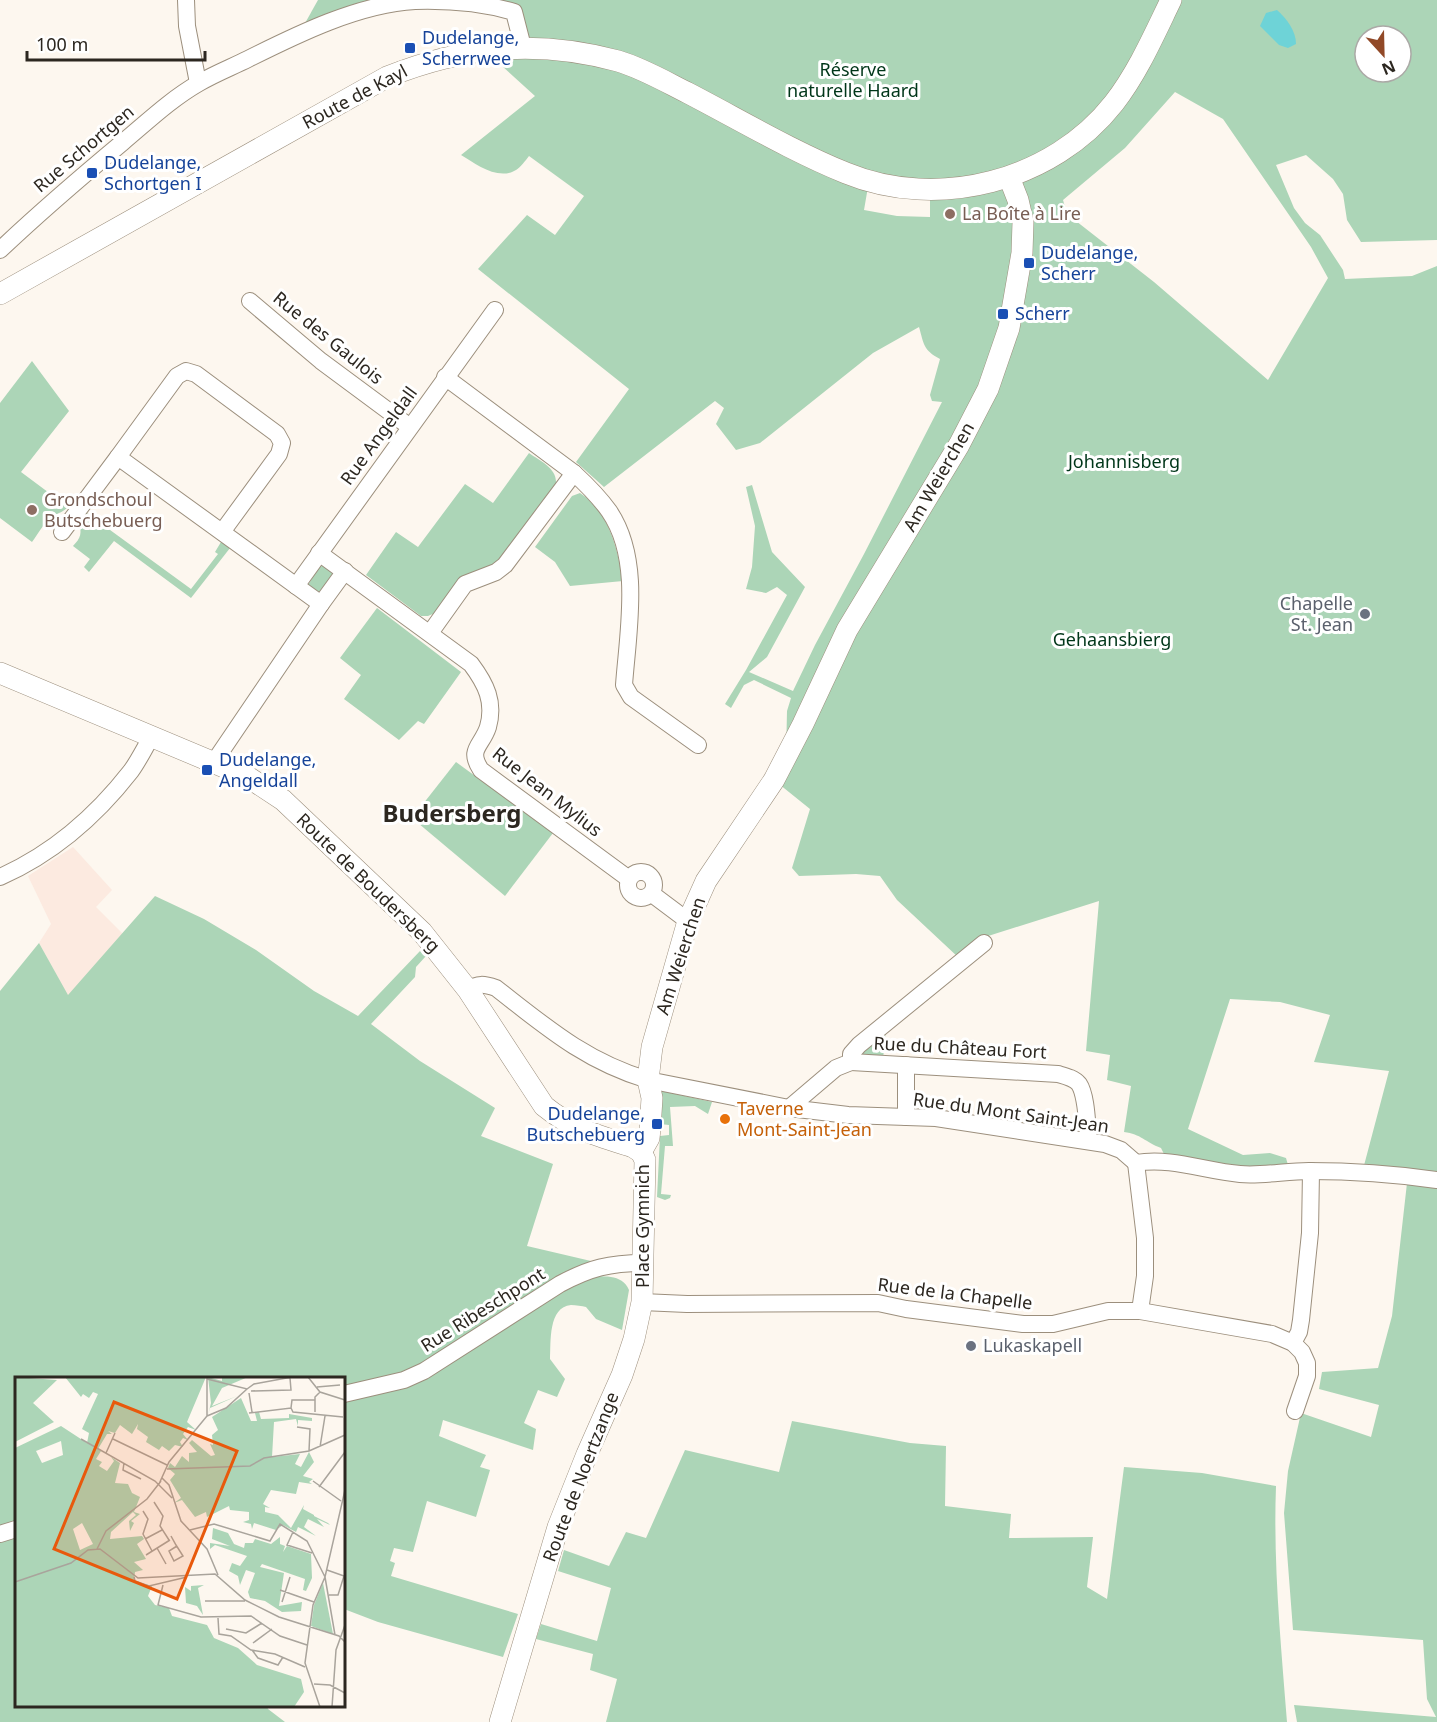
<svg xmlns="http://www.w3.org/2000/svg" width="1437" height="1722" font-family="'Noto Sans',sans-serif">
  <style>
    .industrial { fill: #fceae0 }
    .green { fill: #acd5b7; fill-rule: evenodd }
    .water { fill: #6ed3d7 }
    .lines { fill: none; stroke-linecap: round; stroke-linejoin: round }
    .minor-casing { stroke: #9c8f7d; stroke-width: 18 }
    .major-casing { stroke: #9c8f7d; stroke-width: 22 }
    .minor { stroke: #fff; stroke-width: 16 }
    .major { stroke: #fff; stroke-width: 21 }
    .transit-dot { fill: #1a4fb4; stroke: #fff; stroke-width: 2 }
    .education-dot { fill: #8d6e63; stroke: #fff; stroke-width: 2 }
    .worship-dot { fill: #6b7280; stroke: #fff; stroke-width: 2 }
    .food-dot { fill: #e8710a; stroke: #fff; stroke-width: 2 }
    .labels { text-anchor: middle; stroke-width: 6; stroke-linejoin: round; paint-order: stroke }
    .transit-label { font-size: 18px; fill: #164399; stroke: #fff; text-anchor: start }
    .park-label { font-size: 18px; fill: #003619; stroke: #fff }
    .street-label { font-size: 18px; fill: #2c2720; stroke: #fff }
    .education-label { font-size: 18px; fill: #785e54; stroke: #fff; text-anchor: start }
    .worship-label { font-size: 18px; fill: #5b616d; stroke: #fff; text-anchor: end }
    .food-label { font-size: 18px; fill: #c56008; stroke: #fff; text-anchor: start }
    .district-label { font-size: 24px; font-weight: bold; fill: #2c2720; stroke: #fff }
    .inset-road { fill: none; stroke: #a9a49c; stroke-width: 1.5 }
    .view { fill: #e8590c; fill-opacity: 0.15; stroke: #e8590c; stroke-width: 3 }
    .inset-edge { fill: none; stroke: #2c2720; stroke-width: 3 }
  </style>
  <rect width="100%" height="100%" fill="#fdf7ef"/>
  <path class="industrial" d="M73,847L112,890L96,907L123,934L68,996L39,943L51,924L28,876Z"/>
  <g class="green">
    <path d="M318,0H386L304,25Z"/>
    <path d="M486,0H1437V240L1361,242L1347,220L1343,194L1333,179L1306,155L1276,165L1294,208L1305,223L1320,235L1343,270L1345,279L1412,276L1437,266V1184L1362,1173L1389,1071L1314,1062L1330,1015L1280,1002L1230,999L1188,1129L1243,1155L1270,1153L1286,1158L1290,1172L1168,1162L1161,1148C1145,1142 1141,1134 1124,1132L1131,1086L1107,1080L1110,1055L1086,1051L1099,901L985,937L959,958L897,900L880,876L856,874L799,876L792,868L810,809L774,780L786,757L787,711L791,698L754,680L744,685L731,708L725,704L746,670L787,595L777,587L766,593L746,589L752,567L755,526L746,487L752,485L772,552L805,587L767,657L749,672L793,691L815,645L864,554L942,402L932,401L930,395L940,359C923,350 924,344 919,327L873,353L760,443L736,450L716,424L724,408L715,401L604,487L576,462L629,389L478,269L527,215L555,235L584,196L529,156C525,161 521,167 516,170C498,181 476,164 461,155L535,96L502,66L499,58L519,28ZM1365,36H1401V72H1365ZM1175,92L1223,119L1311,247L1328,278L1268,380L1154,282L1067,214L1063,200L1125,148ZM869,181L930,189V217L897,216L864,210Z"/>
    <path d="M32,361L69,411L21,472L68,507C62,513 57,513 51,518C43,524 38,534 32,542L0,518V403Z"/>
    <path d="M529,453C540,461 557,468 556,483L501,558L435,613L428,616H421L366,575L396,532L418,547L465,484L493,503Z"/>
    <path d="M580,493C610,513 617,548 623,581L570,586L555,562L535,547L572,496Z"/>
    <path d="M84,511L191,589L218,554L215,552L221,542L230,548L191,598L114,541L89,572L84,567L90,559L73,546C81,538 82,533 79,522Z"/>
    <path d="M322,566H326L332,573V576L319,592L308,585L319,567Z"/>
    <path d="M377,608L461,672L424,724L418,721L399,740L344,699L361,675L340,658Z"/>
    <path d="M456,762L553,833L505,896L412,818Z"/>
    <path d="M155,896L204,919L256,950L314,991L358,1016L420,951L426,956L416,967L415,977L371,1024L420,1061L495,1108L481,1136L553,1164L527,1246L591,1261L586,1276C602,1277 622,1273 629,1290L622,1330L596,1319L586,1307C582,1306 576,1305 571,1305C548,1307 551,1342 550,1359L565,1379L557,1397L538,1390L524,1423L536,1429L533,1450L443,1420L439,1436L486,1455L480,1467L490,1470L476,1517L427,1501L413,1552L394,1548L390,1561L395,1563L391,1576L518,1614L503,1657L378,1622L344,1609V1378H16V1524L0,1528V991L39,943L68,995Z"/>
    <path d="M886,1029L883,1059L863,1058L859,1050Z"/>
    <path d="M662,1091L712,1102L708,1114L695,1106L670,1107L673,1146H665L661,1194L671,1195L670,1198L665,1200L657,1197L660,1136L669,1135V1125L660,1124Z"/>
    <path d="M1407,1183L1437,1188V1722H1297L1294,1705L1436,1717L1427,1699L1423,1640L1293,1630L1284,1513L1288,1471L1301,1413L1371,1437L1379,1405L1319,1389L1322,1372L1378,1368L1392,1316Z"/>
    <path d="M792,1421L910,1443L946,1446L945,1506L1011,1514L1009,1538L1093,1537L1087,1587L1107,1599L1124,1467L1202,1473L1276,1486C1273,1564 1281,1644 1287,1722H606L617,1679L590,1670L593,1654L536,1639L541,1624L597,1641L611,1588L558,1571L564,1550L609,1566L626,1532L646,1538L685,1450L779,1472Z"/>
    <path d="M0,1535H16V1706H267L268,1709L285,1722H0Z"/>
  </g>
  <path class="water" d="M1277,10C1287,19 1296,31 1296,44L1288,48L1279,45L1260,26L1266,13Z"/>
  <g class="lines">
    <defs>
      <g id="minor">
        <path d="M186,0L187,26L198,83"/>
        <path d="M0,250C40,212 81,177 123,142C147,122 171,99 199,83C214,74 232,67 248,59C298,34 359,4 415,1C448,0 483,3 514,12L523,47"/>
        <path d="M250,301L321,361L410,427"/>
        <path d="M445,377L574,473C587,485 599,497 609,511C642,559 628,630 624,685L631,697L698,745"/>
        <path d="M62,532L118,457"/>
        <path d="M222,532L279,454L282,443L277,434L196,374L186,371L177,376L118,457L321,604"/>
        <path d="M319,553L471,664C486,684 495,702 488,727C482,746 467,749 481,770L629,879"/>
        <path d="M296,586L495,310"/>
        <path d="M430,633L465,584L496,572L505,565L574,473"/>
        <path d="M214,762L321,604L345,571"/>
        <circle cx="641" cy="885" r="13"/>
        <path d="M0,877C52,854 96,816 131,771C139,760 145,747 152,736"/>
        <path d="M652,894L688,921"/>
        <path d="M468,990C478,983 484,984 496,988C546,1027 585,1061 648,1080L789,1108L848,1115L936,1118L1105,1144L1121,1150L1136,1163"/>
        <path d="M851,1062L1058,1074C1065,1076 1074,1078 1079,1084C1087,1096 1087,1127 1089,1141"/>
        <path d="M906,1065V1117"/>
        <path d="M789,1108L836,1068L851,1062V1054L859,1045L984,943"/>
        <path d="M1136,1163C1171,1157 1205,1171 1240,1174C1262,1176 1286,1171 1309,1171C1351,1171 1395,1174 1437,1180"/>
        <path d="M1136,1163L1145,1238V1276L1140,1311"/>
        <path d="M642,1302L687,1304L878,1303L906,1309L1023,1324H1053L1108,1311H1140L1272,1334L1293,1343L1302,1352L1307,1363V1376L1295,1411"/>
        <path d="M1293,1343L1299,1332L1301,1320L1310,1233L1311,1171"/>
        <path d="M344,1394L404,1380L424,1371L560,1284C590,1268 609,1263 644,1263"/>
        <path d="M0,1534L16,1529"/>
      </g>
      <g id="major">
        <path d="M0,294L387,77C464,46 537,39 618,61C642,68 666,82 688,93C740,120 792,151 846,173C938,211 1053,181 1114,103C1138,72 1154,35 1171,0"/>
        <path d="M0,673L248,777L283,800L422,932L468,990L544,1106C572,1129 599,1136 633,1147L641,1152L645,1160L642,1302L634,1339L622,1375L587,1454L558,1527L500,1722"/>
        <path d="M641,1152L649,1138L650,1129L652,1098L648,1080L652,1047L688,921L706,881L774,780L803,724L847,630L959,445L988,389L1009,328L1022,253L1023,222L1018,200L1009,177"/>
      </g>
    </defs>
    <use href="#minor" class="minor-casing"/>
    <use href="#major" class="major-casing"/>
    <use href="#minor" class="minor"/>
    <use href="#major" class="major"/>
  </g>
  <g class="transit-dot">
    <rect x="404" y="42" width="12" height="12" rx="3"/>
    <rect x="86" y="167" width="12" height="12" rx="3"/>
    <rect x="1023" y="257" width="12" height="12" rx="3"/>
    <rect x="997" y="308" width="12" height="12" rx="3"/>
    <rect x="201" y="764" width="12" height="12" rx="3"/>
    <rect x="651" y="1118" width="12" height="12" rx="3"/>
  </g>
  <g class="education-dot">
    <circle cx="950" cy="214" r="6"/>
    <circle cx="32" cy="510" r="6"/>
  </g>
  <g class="worship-dot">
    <circle cx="1365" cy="614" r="6"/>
    <circle cx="971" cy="1346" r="6"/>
  </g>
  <circle class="food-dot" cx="725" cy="1119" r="6"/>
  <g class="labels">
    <g class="transit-label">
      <text x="422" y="44">Dudelange,<tspan x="422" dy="21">Scherrwee</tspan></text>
      <text x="104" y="169">Dudelange,<tspan x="104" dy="21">Schortgen I</tspan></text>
      <text x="1041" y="259">Dudelange,<tspan x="1041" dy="21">Scherr</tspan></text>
      <text x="1015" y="320">Scherr</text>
      <text x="219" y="766">Dudelange,<tspan x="219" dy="21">Angeldall</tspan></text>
      <text x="645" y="1120" text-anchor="end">Dudelange,<tspan x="645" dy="21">Butschebuerg</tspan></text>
    </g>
    <g class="park-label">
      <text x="853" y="76">Réserve<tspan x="853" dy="21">naturelle Haard</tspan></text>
      <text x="1124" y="468">Johannisberg</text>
      <text x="1112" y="646">Gehaansbierg</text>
    </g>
    <g class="street-label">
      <text transform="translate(355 97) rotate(-28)" y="6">Route de Kayl</text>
      <text transform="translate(84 149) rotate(-40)" y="6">Rue Schortgen</text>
      <text transform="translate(328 338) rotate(39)" y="6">Rue des Gaulois</text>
      <text transform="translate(379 436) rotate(-54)" y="6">Rue Angeldall</text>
      <text transform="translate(939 477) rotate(-60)" y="6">Am Weierchen</text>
      <text transform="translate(547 792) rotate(38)" y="6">Rue Jean Mylius</text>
      <text transform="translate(368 883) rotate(44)" y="6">Route de Boudersberg</text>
      <text transform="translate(681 956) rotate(-72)" y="6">Am Weierchen</text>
      <text transform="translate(960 1048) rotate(3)" y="6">Rue du Château Fort</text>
      <text transform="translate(1011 1113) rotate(8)" y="6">Rue du Mont Saint-Jean</text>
      <text transform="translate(643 1226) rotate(-90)" y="6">Place Gymnich</text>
      <text transform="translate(955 1294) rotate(7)" y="6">Rue de la Chapelle</text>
      <text transform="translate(483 1310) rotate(-32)" y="6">Rue Ribeschpont</text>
      <text transform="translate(581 1477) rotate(-69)" y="6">Route de Noertzange</text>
    </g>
    <g class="education-label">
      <text x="962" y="220">La Boîte à Lire</text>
      <text x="44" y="506">Grondschoul<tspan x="44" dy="21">Butschebuerg</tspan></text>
    </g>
    <g class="worship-label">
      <text x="1353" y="610">Chapelle<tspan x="1353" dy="21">St. Jean</tspan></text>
      <text x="983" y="1352" text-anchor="start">Lukaskapell</text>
    </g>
    <g class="food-label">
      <text x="737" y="1115">Taverne<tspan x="737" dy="21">Mont-Saint-Jean</tspan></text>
    </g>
    <g class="district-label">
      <text x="452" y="822">Budersberg</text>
    </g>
  </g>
  <g transform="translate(15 1377)">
    <rect width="330" height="330" fill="#fdf7ef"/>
    <path d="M0,0L42,3L18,26L39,45L0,65ZM50,0H191L172,45L181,53L173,50L168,57L173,63L168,61L165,65L168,70L160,68L154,74L147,69L144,73L131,65L133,60L122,52L123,47L117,57L105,48L100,56L93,54L97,57H92L83,72L86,74L81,82L87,85L84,89L92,94L99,84L96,80L105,86L100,106L113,107L117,116L125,120L119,135L125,137L116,144L119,146L115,154L114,144L121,138L118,135L96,155L95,162L127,159L129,162L122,167L131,182L119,185L128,193L120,195L119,204L137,209L133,219L140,228L154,231L157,239L192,248L199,261L223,271L242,288L286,302L289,315L279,330H0V71L46,49L72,66L74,56L67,52L83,17L78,15L74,21L68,17L66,20ZM46,64L48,78L27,86L21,74ZM67,146L78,167L65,173L58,152ZM193,0L207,4V0H233L207,11L197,29L222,19L195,31L193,38L196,26ZM226,21L236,44H242L240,36L244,35L246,42L274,41V37L297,41V44L283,43V49L281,42L259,45L257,80L285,77L280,87L286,90L294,75L299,85L288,99L298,102L294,105L297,107L284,105L281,117L256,113L248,127L255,131L250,130V135L263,138L276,151L289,128L288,132L299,138V139L313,146L315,148L302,142L309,150L293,142L289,150L301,159L283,150L281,155L268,148L261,153L239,146L237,152L236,147L228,145L234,143V135L215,133L214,129L192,140L191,135L180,140L167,123L159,126L166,121L155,103L160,97L153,91L155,86L160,90L167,79L174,85V76L182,75L174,66L177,63L196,79L200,78L195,67L198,68L197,58L203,53L197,40ZM198,151L213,156L219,167L229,171L230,166H238L240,162L256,167L265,160V167L270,169L268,175L272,169L296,177L297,201L291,214L288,213L290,202L247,187L245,190L269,196L264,229L287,225L286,234L267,235L250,224L235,221L233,215L240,196L231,193L225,208L223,199L214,194L217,186L225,189L232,179L200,168L195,172V166L215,169L197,162ZM308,206L318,257L296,249L299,228ZM189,208L183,211L188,238L182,229L171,226L170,210L176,214V209Z" fill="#acd5b7" fill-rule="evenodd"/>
    <path class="inset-road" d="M293,0L305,15L330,23M192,2L232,12L239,7L277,0M302,10L325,8M236,14L276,13L275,1M234,16L237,35M276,31L277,23H300M300,35V20L305,15M234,36L276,31L278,35L328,40M192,39L211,31L232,12M282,50L295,52L294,74M66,62L140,104L157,121M98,62L152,88M305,70L310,39M91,76L100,56M109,86L108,93L126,102M152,92L235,89L249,81L294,74L330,58M147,101L154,108L166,144L192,172L203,198M298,104L326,124M144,107L154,85L192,39V0M304,110L330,75M139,125L148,139L145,149L154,163M128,134L133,142L128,157L137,174M175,153L199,147L255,164L265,147L292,164L310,200M278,155L272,168L297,176M156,159L161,168L168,179L159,184L154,174L162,169M130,162L147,153M142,171L151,187M82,172L91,154L132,122L146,104M131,178L155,163M312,193L329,199L323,218H314M119,200L120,204L134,209L172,200M310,200L320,258M0,205L56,186L73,173L85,172L123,201L200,197L230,223L264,240L324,259L330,265M148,208L143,228L186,240L236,239L265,259L292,268M265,213L299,225M190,224H230M267,225L275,200M203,241L204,257L216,259L236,273L260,277L290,290M211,252L231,256L247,246M238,266L257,252M237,273L243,281L263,288L268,280M299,307L315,308L330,316M305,330L290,286L298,228L310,200L330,113M317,330L321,273L330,248"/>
    <path class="view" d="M99,25L222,74L162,222L39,172Z"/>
    <rect width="330" height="330" class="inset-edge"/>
  </g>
  <g transform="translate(1383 54) rotate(158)"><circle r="28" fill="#ffffff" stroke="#aba9a6" stroke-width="1.5"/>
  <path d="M0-4.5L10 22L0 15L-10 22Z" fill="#914927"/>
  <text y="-9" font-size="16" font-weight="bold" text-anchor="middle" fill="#2c2720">N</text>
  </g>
  <path d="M27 51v9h178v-9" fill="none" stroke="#2c2720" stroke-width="3"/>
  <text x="36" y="51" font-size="18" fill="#2c2720" stroke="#ffffff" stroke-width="4.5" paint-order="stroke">100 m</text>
</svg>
